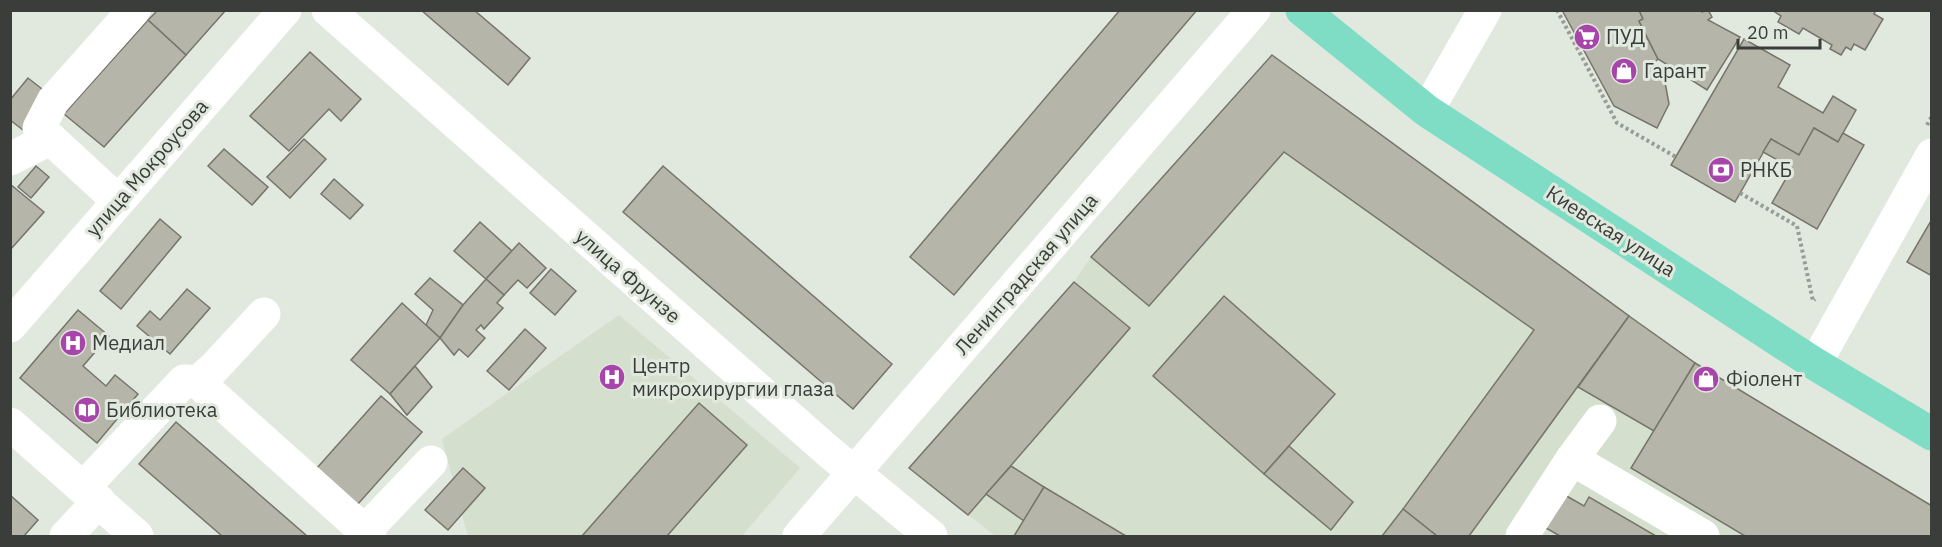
<svg xmlns="http://www.w3.org/2000/svg" width="1942" height="547" font-family="'IBM Plex Sans',sans-serif">
  <style>
    .built { fill: #d4dfce }
    .building { fill: #b6b5aa; stroke: #76756b; stroke-width: 1.5 }
    .lines { fill: none; stroke-linecap: round; stroke-linejoin: round }
    .path { stroke: #979c95; stroke-width: 4; stroke-dasharray: 3 3; stroke-linecap: butt }
    .minor { stroke: #fff; stroke-width: 33 }
    .major { stroke: #7eddc4; stroke-width: 33 }
    .labels { text-anchor: middle; stroke-width: 6; stroke-linejoin: round; paint-order: stroke }
    .poi-label { font-size: 20px; fill: #3a3d39; stroke: #e1e8de; text-anchor: start }
    .street-label { font-size: 20px; fill: #3a3d39; stroke: #e1e8de }
  </style>
  <rect width="100%" height="100%" fill="#e1e8de"/>
  <g class="built">
    <path d="M1272,55L1695,363L1931,506V536H995L909,468L1074,282L1091,257Z"/>
    <path d="M619,315L800,468L742,536H468L442,439Z"/>
  </g>
  <g class="building">
    <path d="M158,10H226L186,55L148,20Z"/>
    <path d="M421,10H474L530,58L508,85Z"/>
    <path d="M1120,10H1197L954,295L910,257Z"/>
    <path d="M1562,10H1639L1643,19L1639,21L1658,59L1649,67L1665,82L1669,104L1657,128L1614,106Z"/>
    <path d="M1639,10H1701L1702,12L1708,10L1712,17L1708,20L1740,37L1707,90L1658,59L1639,21L1643,19Z"/>
    <path d="M1772,10H1876L1874,14L1883,19L1865,50L1854,44L1851,50L1846,47L1841,55L1830,49L1832,45L1803,28L1799,34L1778,22L1781,16Z"/>
    <path d="M148,20L186,55L104,147L64,114Z"/>
    <path d="M1744,39L1790,65L1778,87L1823,113L1833,96L1856,110L1838,142L1814,128L1799,155L1771,139L1735,202L1671,165Z"/>
    <path d="M310,52L361,99L341,121L329,109L289,151L250,116Z"/>
    <path d="M1272,55L1629,316L1469,536H1437L1403,509L1534,330L1284,152L1149,306L1091,257Z"/>
    <path d="M28,78L51,96L23,130L10,120V100Z"/>
    <path d="M1814,128L1838,142L1843,133L1864,145L1817,229L1772,203L1792,168L1763,152L1771,139L1799,155Z"/>
    <path d="M304,139L326,159L290,198L267,177Z"/>
    <path d="M224,149L268,187L252,205L208,166Z"/>
    <path d="M36,166L49,177L31,198L18,187Z"/>
    <path d="M663,166L892,364L853,409L623,212Z"/>
    <path d="M334,179L363,205L350,219L321,194Z"/>
    <path d="M10,184L44,212L10,250Z"/>
    <path d="M160,219L181,237L121,309L100,291Z"/>
    <path d="M1932,219V276L1907,262Z"/>
    <path d="M480,222L512,251L486,279L454,251Z"/>
    <path d="M519,243L546,268L527,288L518,280L504,295L486,279Z"/>
    <path d="M551,269L576,291L555,315L530,293Z"/>
    <path d="M430,278L463,305L440,338L426,325L433,310L415,294Z"/>
    <path d="M486,279L504,295L497,303L503,308L484,329L481,325L476,330L485,338L468,357L459,349L454,355L440,338L463,305Z"/>
    <path d="M1074,282L1130,328L968,515L909,468Z"/>
    <path d="M187,289L210,308L170,354L137,326L150,311L160,320Z"/>
    <path d="M1224,296L1335,394L1264,474L1153,376Z"/>
    <path d="M402,303L440,338L390,394L351,360Z"/>
    <path d="M78,310L109,336L83,366L106,386L115,375L138,394L97,443L20,378Z"/>
    <path d="M1629,316L1695,363L1654,431L1578,387Z"/>
    <path d="M525,329L546,348L509,390L487,371Z"/>
    <path d="M1695,363L1932,506V536H1745L1631,468Z"/>
    <path d="M415,366L432,387L407,415L390,394Z"/>
    <path d="M381,396L422,432L358,504L317,468Z"/>
    <path d="M699,403L747,445L667,536H582Z"/>
    <path d="M176,422L307,536H222L139,464Z"/>
    <path d="M1289,446L1353,502L1331,530L1264,474Z"/>
    <path d="M1011,466L1044,487L1024,521L986,494Z"/>
    <path d="M463,468L485,488L448,530L425,510Z"/>
    <path d="M1044,487L1126,536H1014Z"/>
    <path d="M1563,494L1584,506L1589,497L1656,536H1560L1544,527Z"/>
    <path d="M10,495L38,520L24,536H10Z"/>
    <path d="M1403,509L1437,536H1382Z"/>
  </g>
  <g class="lines">
    <g class="path">
      <path d="M1557,10L1617,123L1676,157"/>
      <path d="M1927,125L1932,116"/>
      <path d="M1740,193L1797,226L1813,301L1815,299"/>
    </g>
    <g class="minor">
      <path d="M328,10L828,451L931,536"/>
      <path d="M1427,111L1485,10"/>
      <path d="M10,159L50,139"/>
      <path d="M118,201L39,128L53,101L134,10"/>
      <path d="M10,326L285,10"/>
      <path d="M1815,364L1932,155"/>
      <path d="M198,382L370,536"/>
      <path d="M10,424L137,536"/>
      <path d="M1572,459L1703,536"/>
      <path d="M84,487L184,381L198,382L214,368L264,314"/>
      <path d="M364,532L431,462"/>
      <path d="M66,536L99,501"/>
      <path d="M799,536L1254,10"/>
      <path d="M1522,536L1572,459L1600,421"/>
    </g>
    <path class="major" d="M1302,10L1427,111L1815,364L1932,434"/>
  </g>
  <defs>
    <symbol id="supermarket-disc" viewBox="-11 -11 22 22"><circle r="9.5" fill="#a845ab" stroke="#e1e8de"/><path d="M-6-5.5h2.5l.6 2H6L4.5 2H-2.5L-4.4-4H-6ZM-1.5 3.2a1.3 1.3 0 1 0 .1 0ZM3 3.2a1.3 1.3 0 1 0 .1 0Z" fill="#fff"/></symbol>
    <symbol id="shop-disc" viewBox="-11 -11 22 22"><circle r="9.5" fill="#a845ab" stroke="#e1e8de"/><path d="M-5-2.5h2.3a2.7 3.5 0 0 1 5.4 0H5L5.5 6h-11ZM-1.5-2.5h3a1.5 2.3 0 0 0-3 0Z" fill="#fff"/></symbol>
    <symbol id="bank-disc" viewBox="-11 -11 22 22"><circle r="9.5" fill="#a845ab" stroke="#e1e8de"/><path d="M-6-4H6V4H-6ZM0-2.3a2.3 2.3 0 1 0 0 4.6a2.3 2.3 0 1 0 0-4.6Z" fill="#fff"/></symbol>
    <symbol id="hospital-disc" viewBox="-11 -11 22 22"><circle r="9.5" fill="#a845ab" stroke="#e1e8de"/><path d="M-5-5h3v3.5h4V-5h3V5h-3V1.5h-4V5h-3Z" fill="#fff"/></symbol>
    <symbol id="library-disc" viewBox="-11 -11 22 22"><circle r="9.5" fill="#a845ab" stroke="#e1e8de"/><path d="M-6-4Q-3-5.5-.7-3.5V5Q-3 3-6 4ZM6-4Q3-5.5 .7-3.5V5Q3 3 6 4Z" fill="#fff"/></symbol>
  </defs>
  <g fill-rule="evenodd">
    <use href="#supermarket-disc" x="1572" y="22" width="30" height="30"/>
    <use href="#shop-disc" x="1609" y="56" width="30" height="30"/>
    <use href="#bank-disc" x="1706" y="155" width="30" height="30"/>
    <use href="#hospital-disc" x="58" y="328" width="30" height="30"/>
    <use href="#hospital-disc" x="597" y="362" width="30" height="30"/>
    <use href="#shop-disc" x="1691" y="364" width="30" height="30"/>
    <use href="#library-disc" x="72" y="395" width="30" height="30"/>
  </g>
  <g class="labels">
    <g class="poi-label">
      <text x="1606" y="44">ПУД</text>
      <text x="1644" y="78">Гарант</text>
      <text x="1740" y="177">РНКБ</text>
      <text x="92" y="350">Медиал</text>
      <text x="632" y="373">Центр<tspan x="632" dy="23">микрохирургии глаза</tspan></text>
      <text x="1726" y="386">Фіолент</text>
      <text x="106" y="417">Библиотека</text>
    </g>
    <g class="street-label">
      <text transform="translate(147 168) rotate(-49)" y="7">улица Мокроусова</text>
      <text transform="translate(1611 231) rotate(33)" y="7">Киевская улица</text>
      <text transform="translate(1026 274) rotate(-49)" y="7">Ленинградская улица</text>
      <text transform="translate(628 276) rotate(41)" y="7">улица Фрунзе</text>
    </g>
  </g>
  <rect width="1942" height="547" fill="none" stroke="#3a3d39" stroke-width="24"/>
  <path d="M1738 39v9h82v-9" fill="none" stroke="#3a3d39" stroke-width="3"/>
  <text x="1747" y="39" font-size="18" fill="#3a3d39" stroke="#e1e8de" stroke-width="4.5" paint-order="stroke">20 m</text>
</svg>
